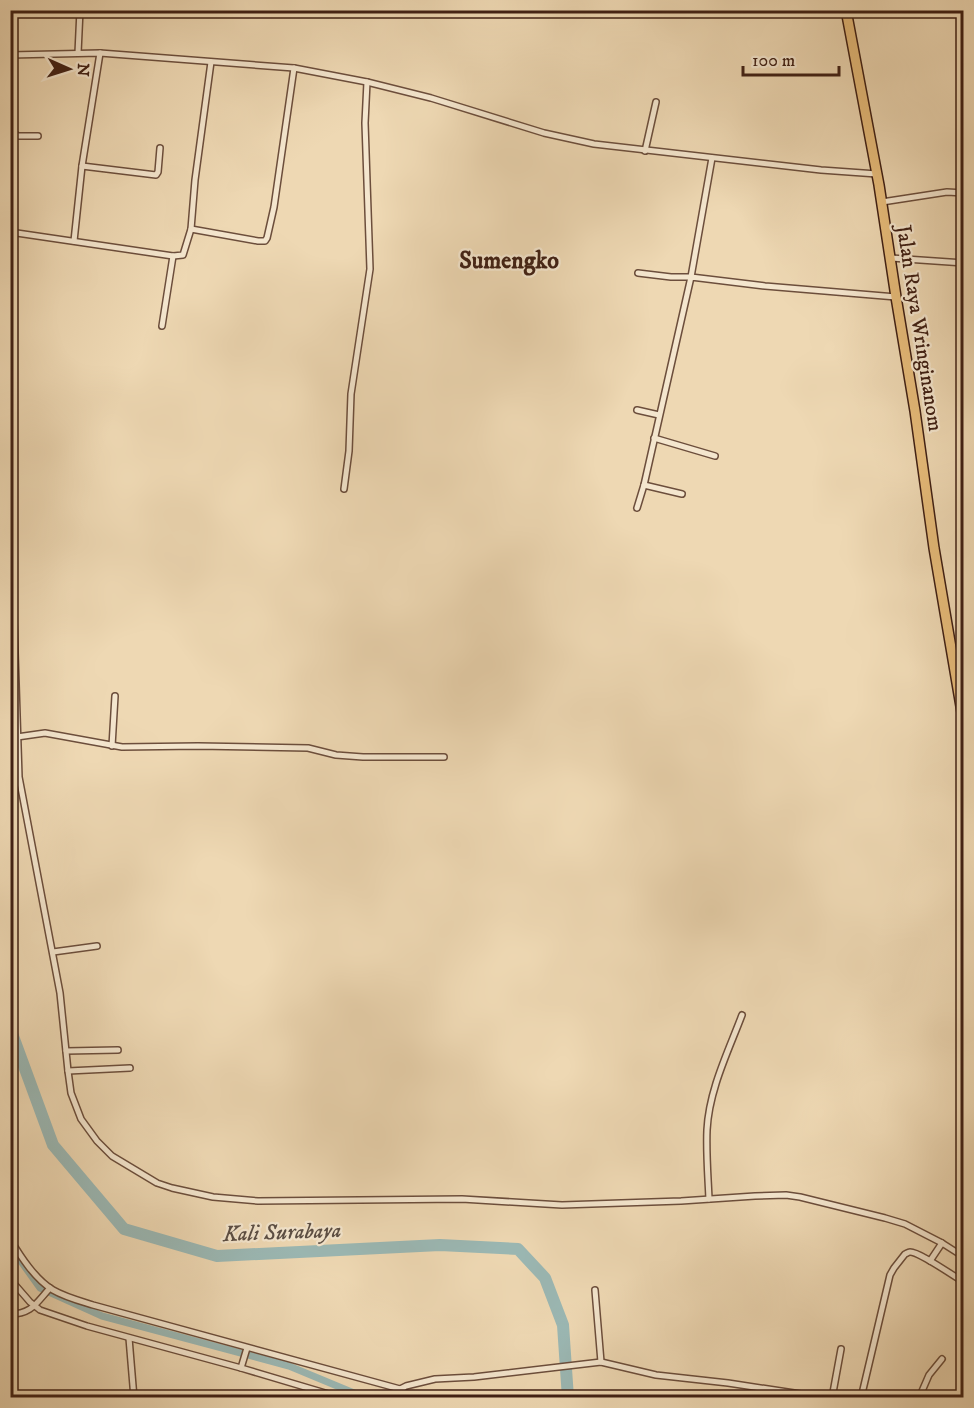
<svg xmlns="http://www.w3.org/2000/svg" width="974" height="1408" font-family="'IM FELL DW Pica',serif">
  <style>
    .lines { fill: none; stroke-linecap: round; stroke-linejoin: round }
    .canal { stroke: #9bb8b4; stroke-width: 7 }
    .river { stroke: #9bb8b4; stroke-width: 12 }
    .street-casing { stroke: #6c4e3c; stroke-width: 8 }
    .primary-casing { stroke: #402014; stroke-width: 12 }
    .street { stroke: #f4e6ce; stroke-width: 5 }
    .primary { stroke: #e7bc7a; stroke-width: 9 }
    .labels { text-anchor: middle; stroke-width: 4.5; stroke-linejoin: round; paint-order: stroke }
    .street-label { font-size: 21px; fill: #402014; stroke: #f4e6ce }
    .water-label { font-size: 22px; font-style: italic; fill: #5b4e44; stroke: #f4e6ce }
    .quarter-label { font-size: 24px; font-weight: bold; fill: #402014; stroke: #f4e6ce }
  </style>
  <rect width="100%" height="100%" fill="#eed8b3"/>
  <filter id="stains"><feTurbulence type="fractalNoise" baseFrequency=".00333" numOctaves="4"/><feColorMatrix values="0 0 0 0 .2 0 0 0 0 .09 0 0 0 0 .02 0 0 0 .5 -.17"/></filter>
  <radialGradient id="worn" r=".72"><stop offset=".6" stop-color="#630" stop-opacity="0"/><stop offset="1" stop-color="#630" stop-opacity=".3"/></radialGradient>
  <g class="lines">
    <path class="canal" d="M10,1246L40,1288L102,1316L289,1366L366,1398"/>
    <path class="river" d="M10,1028L53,1145L124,1229L217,1256L440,1245L518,1249L545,1278L563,1325L568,1398"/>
    <defs>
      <g id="street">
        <path d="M78,53L80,10"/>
        <path d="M10,55L100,53L294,68L367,82L431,98L544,133L594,144L821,170L877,174"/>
        <path d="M10,131L18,136H38"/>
        <path d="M645,151L656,102"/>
        <path d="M82,166L156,175L158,172L160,148"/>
        <path d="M882,202L947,192L964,193"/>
        <path d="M191,229L258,241H265L267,238L274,207L294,68"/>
        <path d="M10,232L173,256L183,255L191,229L195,180L211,62"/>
        <path d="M74,241L82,166L100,53"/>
        <path d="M891,258L964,263"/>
        <path d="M638,273L671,277H691L712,158"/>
        <path d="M162,326L173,256"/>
        <path d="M637,410L659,415"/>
        <path d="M654,438L715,456"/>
        <path d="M644,485L682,494"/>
        <path d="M344,489L349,451L351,394L370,269L365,123L367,82"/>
        <path d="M637,508L644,485L691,277L765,286L896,297"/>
        <path d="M10,588L14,622L19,777L60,993L68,1071L71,1093L81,1119L97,1141L112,1156L157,1183L172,1188L213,1197L258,1201L462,1199L562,1205L681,1201L755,1196L786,1195L800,1197L885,1218L905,1224L942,1243L964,1257"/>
        <path d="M17,737L45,733L122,747L198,746L308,748L336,755L363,757H444"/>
        <path d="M112,746L115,696"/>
        <path d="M53,952L97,946"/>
        <path d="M66,1051L118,1050"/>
        <path d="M68,1071L130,1068"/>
        <path d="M709,1199C708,1176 706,1153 707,1130C709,1090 728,1052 742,1015"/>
        <path d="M10,1239C21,1257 35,1279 53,1290C65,1297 80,1301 93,1305L400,1389L414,1398"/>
        <path d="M930,1261L942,1243"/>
        <path d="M10,1279L30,1302L40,1310L87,1326L241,1368L342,1398"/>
        <path d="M595,1290L601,1362"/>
        <path d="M10,1314C32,1314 36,1303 50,1288"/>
        <path d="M129,1338L134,1398"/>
        <path d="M241,1368L247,1348"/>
        <path d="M396,1398L400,1389L406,1386L435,1379L474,1377L601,1362L656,1375L728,1383L827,1398"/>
        <path d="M832,1398L841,1349"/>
        <path d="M861,1398L890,1275L894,1268L905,1254C906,1254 908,1252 910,1252C920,1252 953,1276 964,1282"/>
        <path d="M919,1398L929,1375L942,1359"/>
      </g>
      <path id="primary" d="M846,10L879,185L896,297L915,411L934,548L964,724"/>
    </defs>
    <use href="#street" class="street-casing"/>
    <use href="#primary" class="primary-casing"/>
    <use href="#street" class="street"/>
    <use href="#primary" class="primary"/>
  </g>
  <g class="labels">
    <g class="street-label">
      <text transform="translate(920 328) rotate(81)" y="7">Jalan Raya Wringinanom</text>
    </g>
    <g class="water-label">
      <text transform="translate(282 1231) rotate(-2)" y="8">Kali Surabaya</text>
    </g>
    <g class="quarter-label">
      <text x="509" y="268">Sumengko</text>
    </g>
  </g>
  <rect width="974" height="1408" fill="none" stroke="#eed8b3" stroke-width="36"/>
  <rect x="12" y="12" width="950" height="1384" fill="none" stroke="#402014" stroke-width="3"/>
  <rect x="18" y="18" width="938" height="1372" fill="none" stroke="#402014" stroke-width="1.5"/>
  <g transform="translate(69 69) rotate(93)" stroke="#f4e6ce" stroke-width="4.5" paint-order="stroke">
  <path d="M0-4.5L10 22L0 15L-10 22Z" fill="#402014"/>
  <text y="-9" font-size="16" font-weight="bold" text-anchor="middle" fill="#402014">N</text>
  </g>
  <path d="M743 66v9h96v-9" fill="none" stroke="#402014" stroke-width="3"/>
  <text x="752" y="66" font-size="18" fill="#402014" stroke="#f4e6ce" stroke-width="4.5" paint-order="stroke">100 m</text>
  <rect width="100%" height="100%" filter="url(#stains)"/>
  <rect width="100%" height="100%" fill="url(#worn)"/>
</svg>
